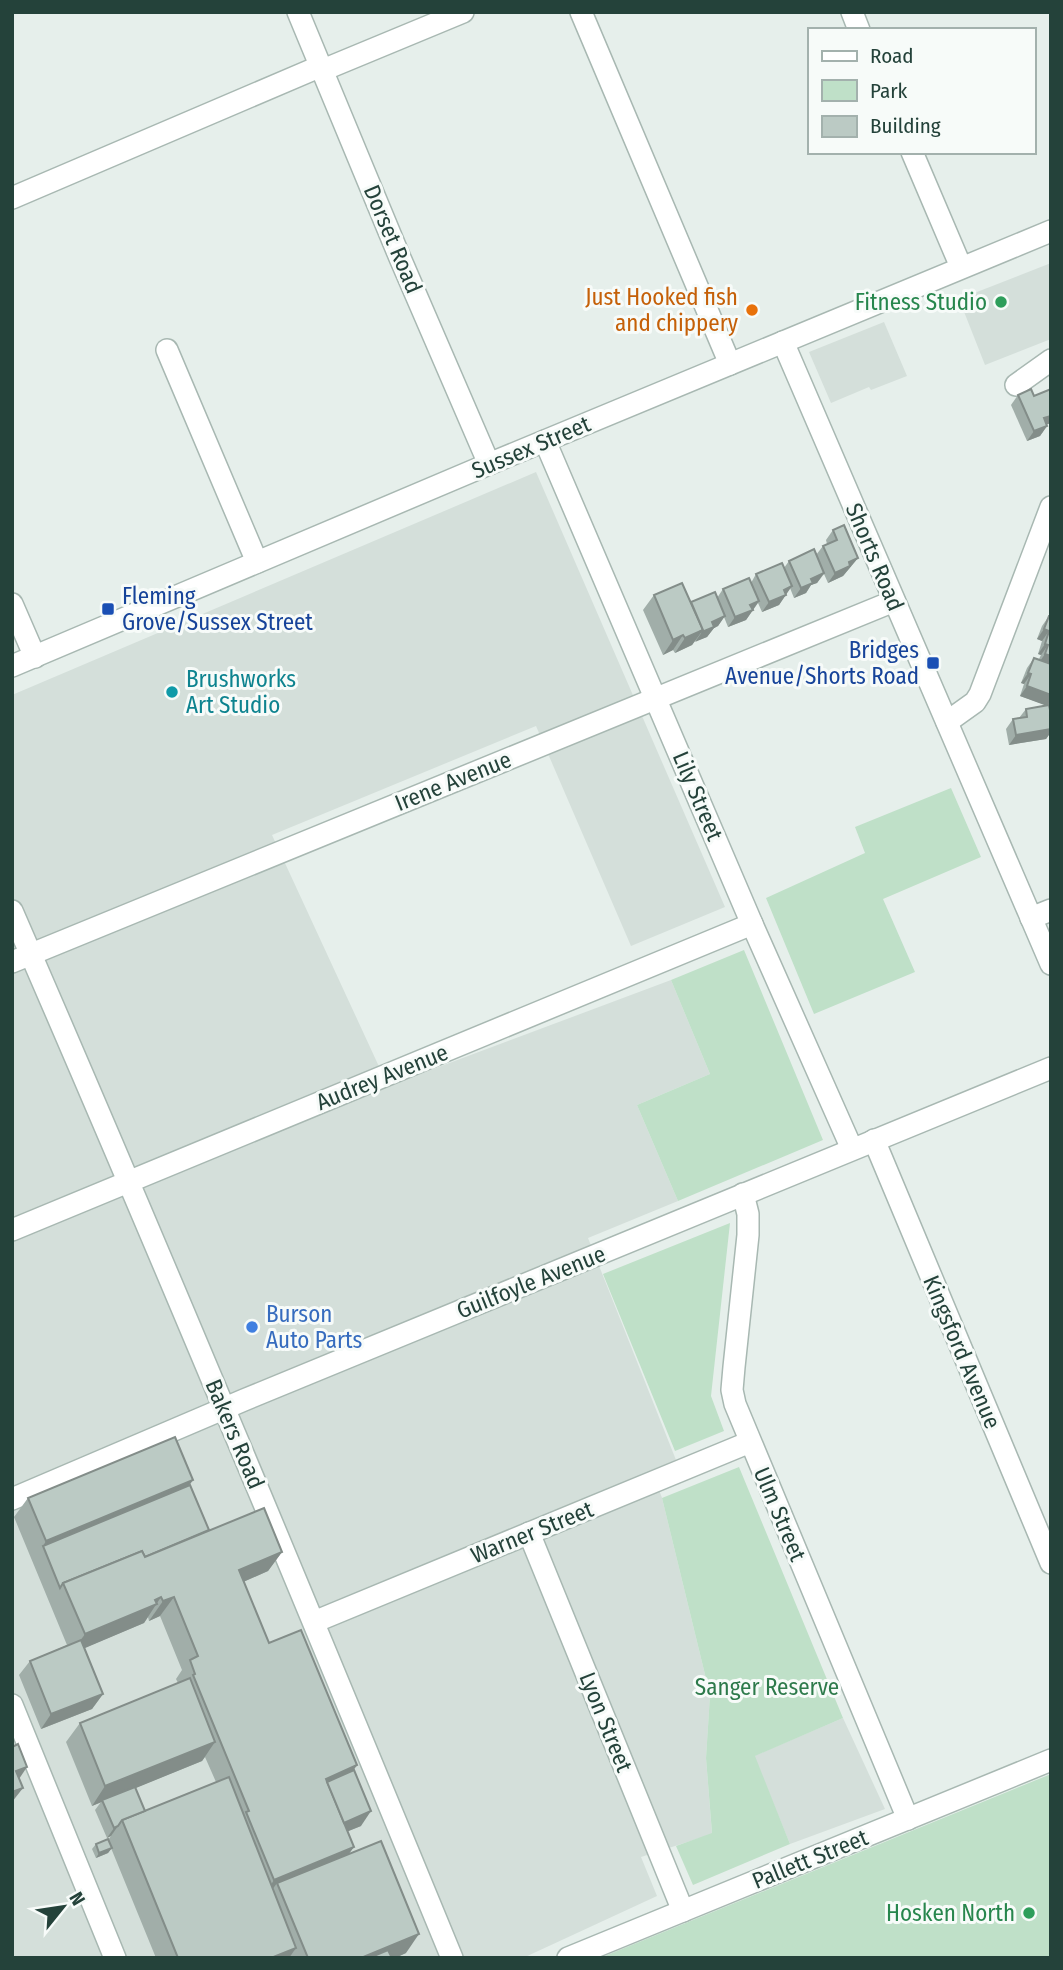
<svg xmlns="http://www.w3.org/2000/svg" width="1063" height="1970" font-family="'Fira Sans Condensed',sans-serif">
  <style>
    .built { fill: #d4dfda }
    .green { fill: #bfe0c8 }
    .lines { fill: none; stroke-linecap: round; stroke-linejoin: round }
    .minor-casing { stroke: #a8b8b2; stroke-width: 24 }
    .minor { stroke: #fff; stroke-width: 21 }
    .wall { fill: #a1aea9; fill-rule: evenodd }
    .shaded-wall { fill: #838d89 }
    .building { fill: #bbcac4; stroke: #838d89; stroke-width: 2 }
    .leisure-dot { fill: #2e9e5b; stroke: #f7fbf9; stroke-width: 2.5 }
    .food-dot { fill: #e8710a; stroke: #f7fbf9; stroke-width: 2.5 }
    .transit-dot { fill: #1a4fb4; stroke: #f7fbf9; stroke-width: 2.5 }
    .culture-dot { fill: #0f9aa8; stroke: #f7fbf9; stroke-width: 2.5 }
    .shop-dot { fill: #3f7fe0; stroke: #f7fbf9; stroke-width: 2.5 }
    .labels { text-anchor: middle; stroke-width: 6; stroke-linejoin: round; paint-order: stroke }
    .street-label { font-size: 23px; fill: #24423a; stroke: #f7fbf9 }
    .food-label { font-size: 23px; fill: #c56008; stroke: #f7fbf9; text-anchor: end }
    .leisure-label { font-size: 23px; fill: #27864d; stroke: #f7fbf9; text-anchor: end }
    .transit-label { font-size: 23px; fill: #164399; stroke: #f7fbf9; text-anchor: start }
    .culture-label { font-size: 23px; fill: #0d838f; stroke: #f7fbf9; text-anchor: start }
    .shop-label { font-size: 23px; fill: #366cbe; stroke: #f7fbf9; text-anchor: start }
    .park-label { font-size: 23px; fill: #2d7a4b; stroke: #f7fbf9 }
  </style>
  <rect width="100%" height="100%" fill="#e6efeb"/>
  <g class="built">
    <path d="M1051,263V339L985,365L959,299Z"/>
    <path d="M884,322L907,376L871,390L869,387L831,403L809,352Z"/>
    <path d="M536,472L725,907L631,946L536,726L272,835L388,1086L671,980L710,1074L637,1105L678,1201L588,1238L676,1460L652,1470L662,1498L710,1695L706,1758L712,1834L641,1857L657,1896L523,1958H12V695Z"/>
    <path d="M843,1718L885,1809L790,1844L754,1756Z"/>
  </g>
  <g class="green">
    <path d="M951,788L981,857L883,899L915,972L814,1014L766,898L865,853L855,827Z"/>
    <path d="M744,950L823,1140L678,1201L637,1105L710,1074L671,980Z"/>
    <path d="M730,1223L711,1396L724,1431L675,1451L603,1274Z"/>
    <path d="M739,1467L843,1718L755,1756L790,1844L693,1885L676,1846L712,1833L706,1758L710,1695L662,1498Z"/>
    <path d="M1051,1774V1958H600Z"/>
  </g>
  <g class="lines">
    <defs>
      <g id="minor">
        <path d="M298,12L400,258L489,464"/>
        <path d="M581,12L730,364"/>
        <path d="M852,12L859,30"/>
        <path d="M323,70L463,12"/>
        <path d="M912,152L961,267"/>
        <path d="M12,198L321,66"/>
        <path d="M783,342L1051,964"/>
        <path d="M167,350L257,562"/>
        <path d="M1016,385L1051,360"/>
        <path d="M545,441L752,924L852,1149"/>
        <path d="M12,604L35,657"/>
        <path d="M12,666L489,464L1051,231"/>
        <path d="M947,722L975,702L980,694L1051,507"/>
        <path d="M12,911C163,1258 308,1608 452,1958"/>
        <path d="M1031,918L1051,910"/>
        <path d="M12,962L894,601"/>
        <path d="M874,1140L1051,1563"/>
        <path d="M743,1194L748,1214V1235L734,1367L732,1390L735,1404L908,1819"/>
        <path d="M12,1230L752,924"/>
        <path d="M12,1499L244,1400L1051,1068"/>
        <path d="M529,1533L683,1911"/>
        <path d="M314,1622L750,1442"/>
        <path d="M12,1705L115,1958"/>
        <path d="M568,1958L1051,1760"/>
      </g>
    </defs>
    <use href="#minor" class="minor-casing"/>
    <use href="#minor" class="minor"/>
  </g>
  <g class="wall">
    <path d="M1018,395L1047,426L1040,436L1027,441L1011,405Z"/>
    <path d="M833,530L858,558L843,576L828,583L824,574L817,583L811,585L806,593L794,598L790,588L779,605L762,612L758,603L746,620L728,627L724,617L718,626L714,628L707,637L695,641L692,645L675,653L673,650L663,655L643,610L654,595L691,602L717,598L723,589L751,583L756,574L784,568L789,561L816,555L823,546L827,544L826,540Z"/>
    <path d="M1049,616L1051,701L1048,705L1051,715V732L1046,739L1009,745L1006,729L1013,719L1019,718L1026,709L1046,705L1020,696L1024,684L1021,683L1027,668L1034,658L1039,659L1041,655L1038,654L1042,641L1037,639L1042,626Z"/>
    <path d="M190,1485L209,1530L282,1552L268,1571L243,1582L269,1643L354,1770L361,1826L348,1831L349,1854L406,1953L395,1958H156L111,1848L108,1853L96,1858L92,1849L96,1844L108,1840L111,1836L107,1838L95,1810L101,1802L92,1806L66,1742L80,1723L178,1683L176,1679L182,1670L160,1616L149,1621L148,1617L144,1623L84,1648L103,1694L92,1709L41,1729L19,1675L30,1661L67,1645L14,1517L28,1498ZM205,1757L216,1782L145,1811L135,1788L202,1761Z"/>
  </g>
  <g class="shaded-wall">
    <path d="M1051,416V423L1037,428L1044,418Z"/>
    <path d="M1047,426L1040,436L1027,441L1034,431Z"/>
    <path d="M858,558L843,576L828,583L835,573L849,562Z"/>
    <path d="M824,573L817,583L811,585L806,593L794,598L801,588L811,579Z"/>
    <path d="M792,586L779,605L762,612L769,602L784,590Z"/>
    <path d="M759,601L746,620L728,627L735,617L750,605Z"/>
    <path d="M725,616L718,626L714,628L707,637L695,642L702,632L712,622Z"/>
    <path d="M1044,629L1049,631L1042,641L1037,639Z"/>
    <path d="M703,630L692,645L675,653L685,638Z"/>
    <path d="M683,635L673,650L663,655L673,640Z"/>
    <path d="M1045,644L1048,645L1041,655L1038,654Z"/>
    <path d="M1045,654L1051,656V668L1038,664Z"/>
    <path d="M1028,673L1031,674L1024,684L1021,683Z"/>
    <path d="M1027,686L1051,695V701L1047,706L1020,696Z"/>
    <path d="M1051,729V732L1046,739L1009,745L1016,735Z"/>
    <path d="M193,1480L180,1499L43,1546L46,1541Z"/>
    <path d="M282,1552L268,1571L225,1590L239,1570Z"/>
    <path d="M161,1597L144,1623L71,1654L85,1634Z"/>
    <path d="M174,1597L160,1616L149,1621L163,1601Z"/>
    <path d="M103,1694L92,1709L41,1729L51,1714Z"/>
    <path d="M215,1742L202,1761L92,1806L105,1786Z"/>
    <path d="M357,1765L344,1785L326,1792V1779Z"/>
    <path d="M27,1767L17,1782L16,1771Z"/>
    <path d="M23,1788L12,1802V1792Z"/>
    <path d="M371,1811L361,1826L329,1839L339,1824Z"/>
    <path d="M118,1826L111,1836L107,1838L114,1828Z"/>
    <path d="M354,1847L340,1866L277,1883L267,1897L261,1900L274,1880Z"/>
    <path d="M112,1848L108,1853L96,1858L99,1853Z"/>
    <path d="M419,1934L406,1953L395,1958H361Z"/>
    <path d="M296,1948L289,1958H271Z"/>
  </g>
  <g class="building">
    <path d="M1031,389L1034,396L1051,389V416L1044,418L1047,426L1034,431L1018,395Z"/>
    <path d="M844,525L858,558L849,562L850,566L835,573L823,546L837,540L833,530Z"/>
    <path d="M814,549L824,573L811,579L813,583L801,588L789,561Z"/>
    <path d="M782,563L792,586L784,590L786,595L769,602L756,574Z"/>
    <path d="M749,578L759,601L750,605L753,610L735,617L723,589Z"/>
    <path d="M682,583L703,630L685,638L683,635L673,640L654,595Z"/>
    <path d="M715,592L725,616L712,622L714,627L702,632L701,631L703,630L691,602Z"/>
    <path d="M1049,616H1051V656L1045,654L1048,645L1045,644L1049,631L1044,629Z"/>
    <path d="M1034,658L1051,664V695L1027,686L1031,674L1028,673Z"/>
    <path d="M1049,705L1051,715V729L1016,735L1013,719L1027,717L1026,709Z"/>
    <path d="M175,1437L193,1480L46,1541L28,1498Z"/>
    <path d="M190,1485L209,1530L145,1557L142,1551L63,1583L60,1588L43,1546Z"/>
    <path d="M264,1508L282,1552L239,1570L269,1643L301,1630L357,1765L326,1779L354,1847L274,1880L246,1812L249,1811L193,1675L195,1674L190,1660L198,1656L174,1597L163,1601L161,1597L155,1600L157,1604L85,1634L63,1583L142,1551L145,1557Z"/>
    <path d="M81,1640L103,1694L51,1714L30,1661Z"/>
    <path d="M190,1678L215,1742L105,1786L80,1723Z"/>
    <path d="M18,1744L27,1767L16,1771L23,1788L12,1792V1747Z"/>
    <path d="M354,1770L371,1811L344,1823L327,1782Z"/>
    <path d="M229,1777L296,1948L271,1958H178L122,1820Z"/>
    <path d="M135,1787L145,1811L122,1820L118,1826L114,1828L102,1800Z"/>
    <path d="M108,1839L112,1848L99,1853L96,1844Z"/>
    <path d="M381,1841L419,1934L361,1958H308L277,1883Z"/>
    <path d="M388,1950L392,1958H369Z"/>
  </g>
  <g class="leisure-dot">
    <circle cx="1001" cy="302" r="7"/>
    <circle cx="1029" cy="1913" r="7"/>
  </g>
  <circle class="food-dot" cx="752" cy="310" r="7"/>
  <g class="transit-dot">
    <rect x="101" y="602" width="14" height="14" rx="3.5"/>
    <rect x="926" y="656" width="14" height="14" rx="3.5"/>
  </g>
  <circle class="culture-dot" cx="172" cy="692" r="7"/>
  <circle class="shop-dot" cx="252" cy="1327" r="7"/>
  <g class="labels">
    <g class="street-label">
      <text transform="translate(393 239) rotate(67)" y="8">Dorset Road</text>
      <text transform="translate(531 447) rotate(-23)" y="8">Sussex Street</text>
      <text transform="translate(875 557) rotate(67)" y="8">Shorts Road</text>
      <text transform="translate(453 781) rotate(-22)" y="8">Irene Avenue</text>
      <text transform="translate(698 796) rotate(67)" y="8">Lily Street</text>
      <text transform="translate(382 1077) rotate(-22)" y="8">Audrey Avenue</text>
      <text transform="translate(531 1282) rotate(-22)" y="8">Guilfoyle Avenue</text>
      <text transform="translate(962 1352) rotate(67)" y="8">Kingsford Avenue</text>
      <text transform="translate(235 1434) rotate(67)" y="8">Bakers Road</text>
      <text transform="translate(780 1514) rotate(67)" y="8">Ulm Street</text>
      <text transform="translate(532 1532) rotate(-22)" y="8">Warner Street</text>
      <text transform="translate(606 1722) rotate(68)" y="8">Lyon Street</text>
      <text transform="translate(810 1859) rotate(-22)" y="8">Pallett Street</text>
    </g>
    <g class="food-label">
      <text x="738" y="305">Just Hooked fish<tspan x="738" dy="26">and chippery</tspan></text>
    </g>
    <g class="leisure-label">
      <text x="987" y="310">Fitness Studio</text>
      <text x="1015" y="1921">Hosken North</text>
    </g>
    <g class="transit-label">
      <text x="122" y="604">Fleming<tspan x="122" dy="26">Grove/Sussex Street</tspan></text>
      <text x="919" y="658" text-anchor="end">Bridges<tspan x="919" dy="26">Avenue/Shorts Road</tspan></text>
    </g>
    <g class="culture-label">
      <text x="186" y="687">Brushworks<tspan x="186" dy="26">Art Studio</tspan></text>
    </g>
    <g class="shop-label">
      <text x="266" y="1322">Burson<tspan x="266" dy="26">Auto Parts</tspan></text>
    </g>
    <g class="park-label">
      <text x="767" y="1695">Sanger Reserve</text>
    </g>
  </g>
  <rect width="1063" height="1970" fill="none" stroke="#24423a" stroke-width="28"/>
  <rect x="808" y="28" width="228" height="126" fill="#f7fbf9" stroke="#a3b1ad" stroke-width="2"/>
  <rect x="822" y="51" width="35" height="10" fill="#ffffff" stroke="#a3b1ad" stroke-width="2"/>
  <text x="870" y="63" font-size="21" fill="#24423a">Road</text>
  <rect x="822" y="80" width="35" height="21" fill="#bfe0c8" stroke="#a3b1ad" stroke-width="2"/>
  <text x="870" y="98" font-size="21" fill="#24423a">Park</text>
  <rect x="822" y="116" width="35" height="21" fill="#bbcac4" stroke="#a3b1ad" stroke-width="2"/>
  <text x="870" y="133" font-size="21" fill="#24423a">Building</text>
  <g transform="translate(63 1907) rotate(60)" stroke="#f7fbf9" stroke-width="5" paint-order="stroke">
  <path d="M0-5L12 26L0 18L-12 26Z" fill="#24423a"/>
  <text y="-10" font-size="19" font-weight="bold" text-anchor="middle" fill="#24423a">N</text>
  </g>
</svg>
